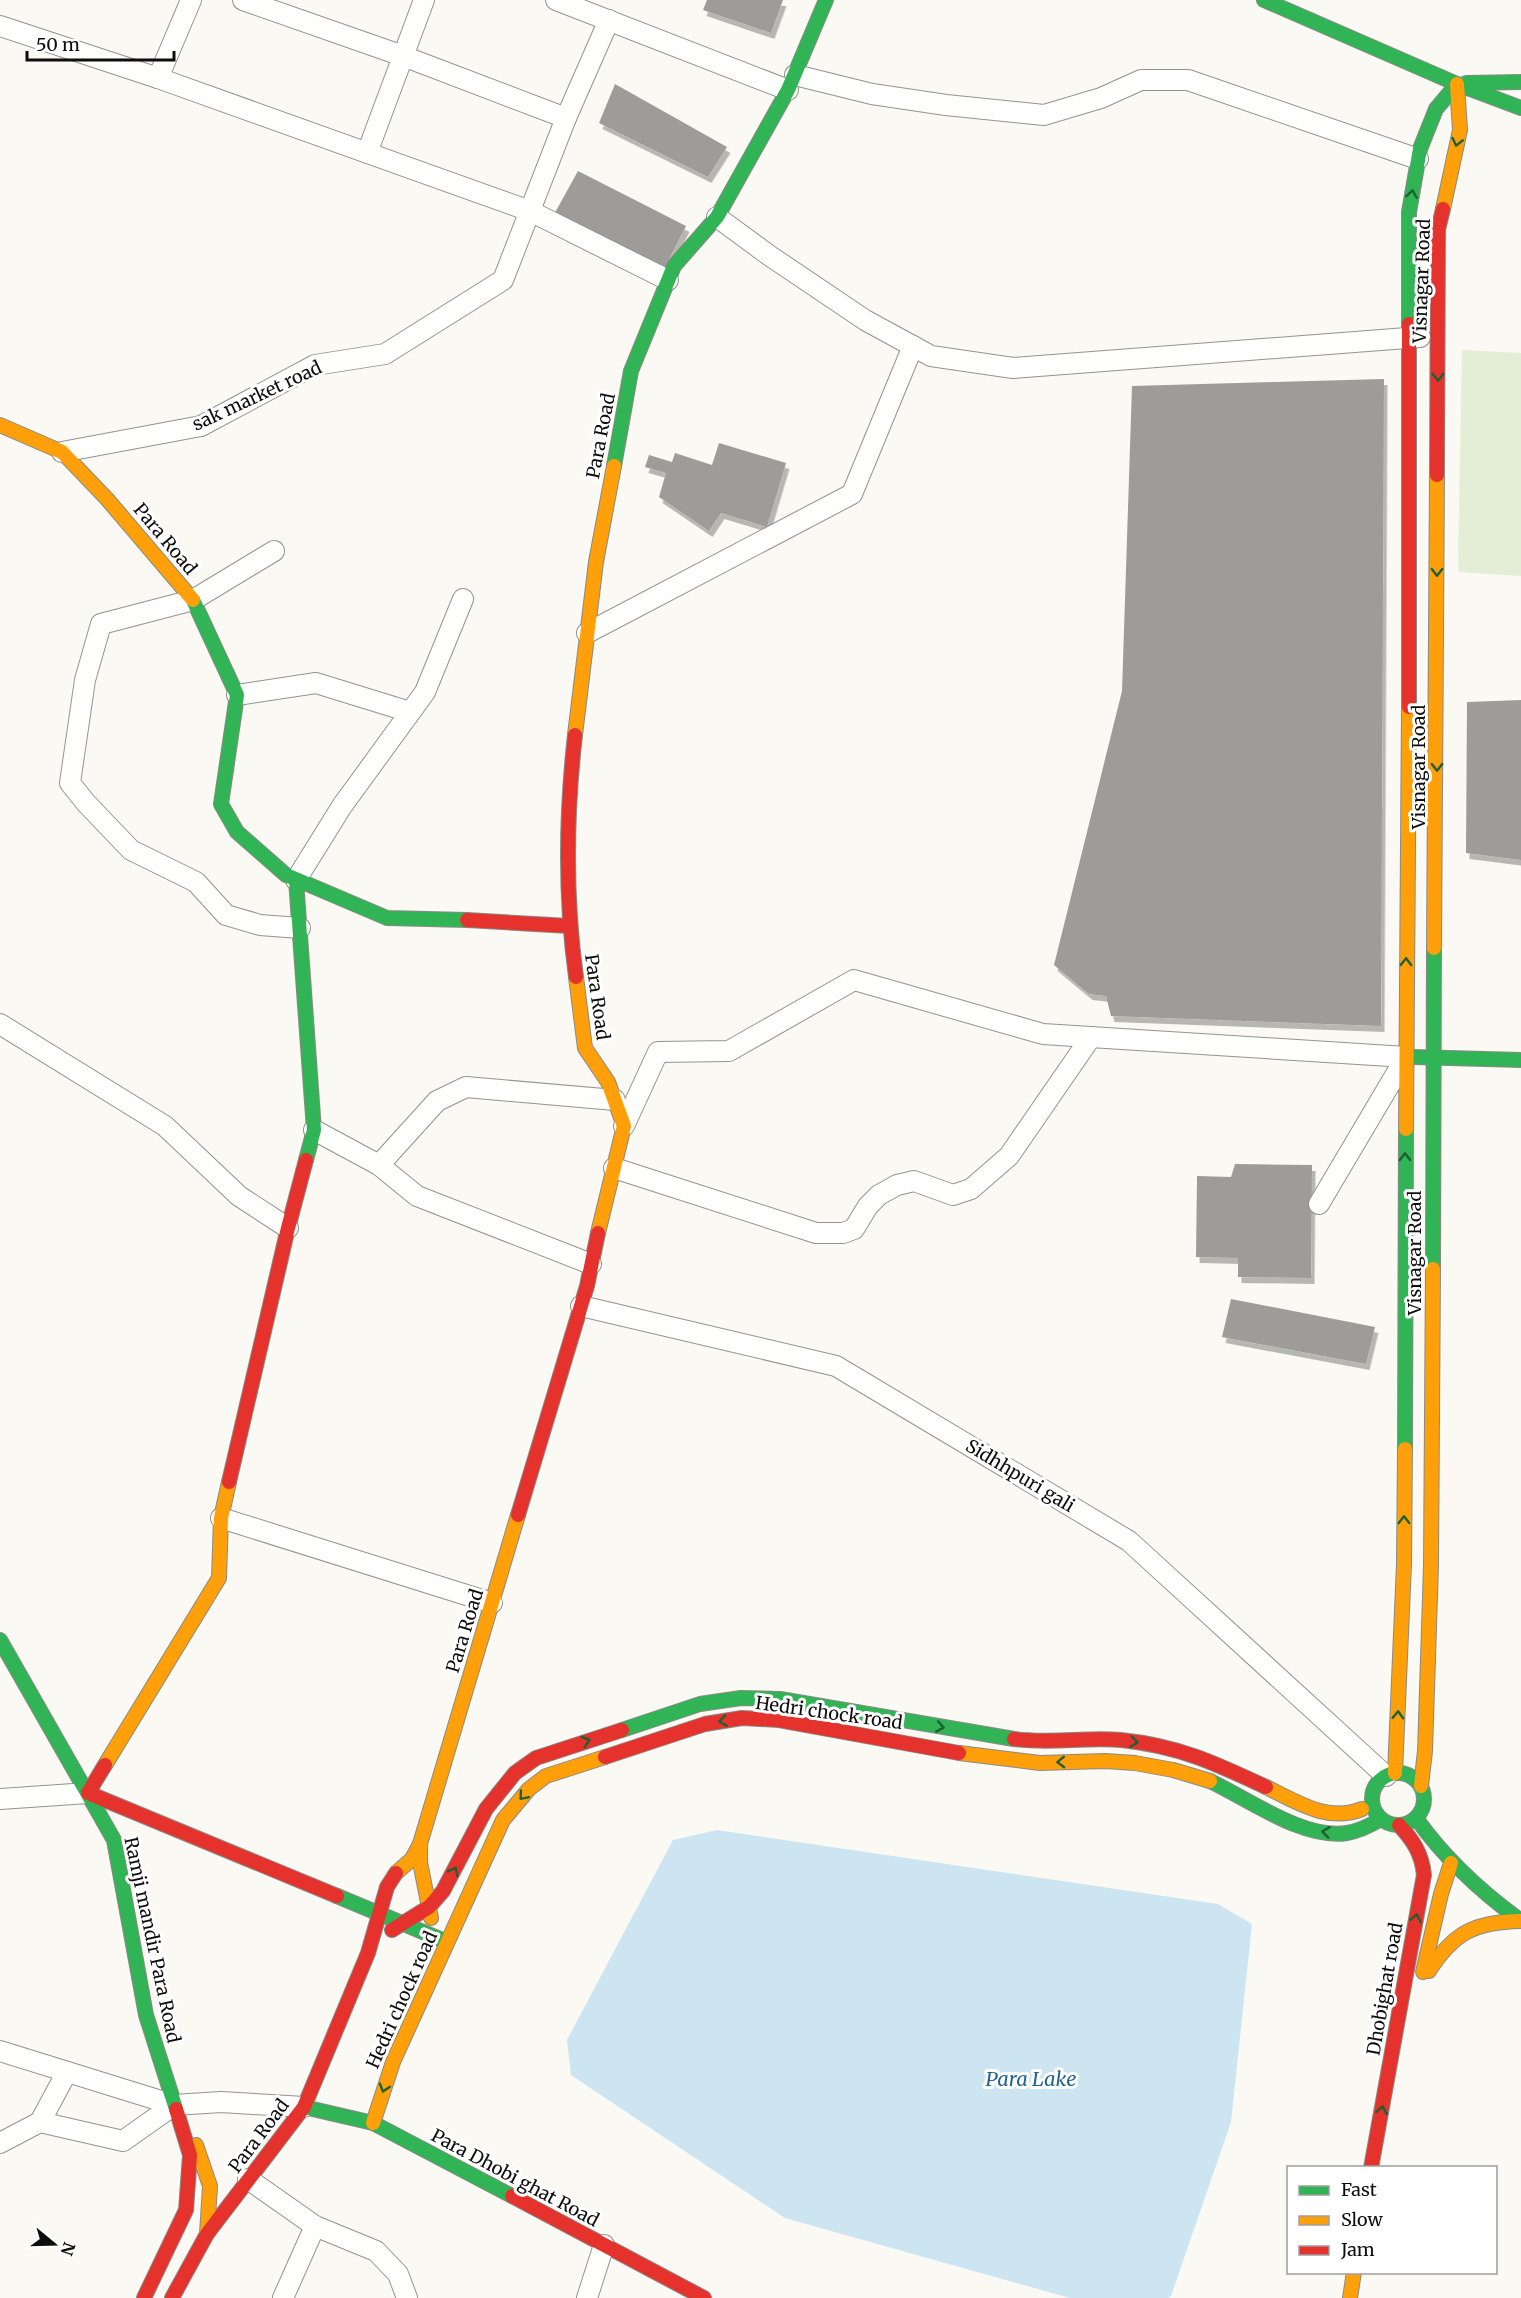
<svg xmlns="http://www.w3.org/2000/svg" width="1521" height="2298" font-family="Merriweather,serif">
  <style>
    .green { fill: #e4edd5 }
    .water { fill: #cce5f1 }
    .building { fill: #9e9c98; filter: url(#shadow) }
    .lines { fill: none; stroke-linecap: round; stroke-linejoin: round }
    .street-casing { stroke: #949391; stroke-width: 22 }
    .fast-casing { stroke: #8a8a87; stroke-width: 16 }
    .slow-casing { stroke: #8a8a87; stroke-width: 16 }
    .jam-casing { stroke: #8a8a87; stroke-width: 16 }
    .street { stroke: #fefefd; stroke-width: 20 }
    .fast { stroke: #30b455; stroke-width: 14 }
    .slow { stroke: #ff9f0a; stroke-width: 14 }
    .jam { stroke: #e5322d; stroke-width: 14 }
    .oneway { stroke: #1e6031 }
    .labels { text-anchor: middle; stroke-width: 6; stroke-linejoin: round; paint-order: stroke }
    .street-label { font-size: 18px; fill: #0d0d0d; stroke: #fff }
    .water-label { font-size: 20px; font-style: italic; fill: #246392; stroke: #fff }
  </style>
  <defs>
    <filter id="shadow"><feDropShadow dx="3.5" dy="6" stdDeviation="0" flood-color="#0004"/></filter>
  </defs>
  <rect width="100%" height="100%" fill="#faf9f3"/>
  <path class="green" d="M1462,350L1521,353V576L1458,572Z"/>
  <path class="water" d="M717,1830L1218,1904L1252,1924L1231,2122L1171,2296L1168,2298H1070L785,2218L571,2075L567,2040L673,1840Z"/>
  <g class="building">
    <path d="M707,0H783L771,33L703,10Z"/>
    <path d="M615,84L727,147L708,177L599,123Z"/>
    <path d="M578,171L686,226L663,271L552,218Z"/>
    <path d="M1384,379L1381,1026L1111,1016L1106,996L1089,994L1054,965L1122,691L1132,386Z"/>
    <path d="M719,443L786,463L767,527L721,513L709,531L659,497L666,473L645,467L649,455L672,462L675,453L712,465Z"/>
    <path d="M1521,700V860L1466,853L1467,702Z"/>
    <path d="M1235,1164L1312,1165L1311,1278L1238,1277V1258L1196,1257L1197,1176L1231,1177Z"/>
    <path d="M1231,1299L1375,1327L1366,1364L1222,1337Z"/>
  </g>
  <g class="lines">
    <defs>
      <g id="street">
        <path d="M191,0L158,78L530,211L668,280"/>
        <path d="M243,0L403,56L566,118"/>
        <path d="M556,0L788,90"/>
        <path d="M0,26L158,78"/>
        <path d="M795,75L872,94L946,105L1044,115L1101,98L1141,80H1188L1418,159"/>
        <path d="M367,153L424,0"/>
        <path d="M717,217L770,256L865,320L931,356L1013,368L1420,337"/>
        <path d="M62,452L201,426L315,365L385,354L503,280L566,118L609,20"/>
        <path d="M274,551L193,600L101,624L85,680L70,783L86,803L131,850L196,882L226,915L260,925L300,928"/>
        <path d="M587,633L852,494L913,346"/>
        <path d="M237,695L316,683L410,712"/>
        <path d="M296,880L342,806L425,692L463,599"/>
        <path d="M0,1024L165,1126L239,1196L288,1228"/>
        <path d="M624,1126L658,1052L729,1051L854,980L1043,1034L1406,1057L1319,1204"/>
        <path d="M314,1130L379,1165L417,1196L591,1264"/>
        <path d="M379,1165L437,1101L466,1087L615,1100"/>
        <path d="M614,1168L816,1233H843L854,1229L868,1206L879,1195L897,1185L914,1181L953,1195L971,1189L1009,1156L1091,1037"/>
        <path d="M581,1306L836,1366L1129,1541L1386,1776"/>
        <path d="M221,1518L492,1603"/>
        <path d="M0,1799L88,1793"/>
        <path d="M0,2051L174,2105"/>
        <path d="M40,2122L67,2072"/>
        <path d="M0,2143L40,2122L123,2141L174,2105L221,2102L304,2107"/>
        <path d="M248,2179L315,2226L376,2251L398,2274L407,2298"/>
        <path d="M283,2298L315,2226"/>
        <path d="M587,2298L604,2245"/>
      </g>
      <g id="fast">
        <path d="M1264,0L1457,84L1521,108"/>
        <path d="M1466,83L1521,82"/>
        <path d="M1409,324V212L1420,149L1436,109L1457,84"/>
        <path d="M614,466L631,371L674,266L717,217L788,90L826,0"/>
        <path d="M193,600L237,695L221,804L237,832L286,875L387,918L467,920"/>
        <path d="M296,880L314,1130L306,1160"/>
        <path d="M1413,1057L1521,1060"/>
        <path d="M1433,1269L1434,948"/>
        <path d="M1405,1449L1406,1129"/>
        <path d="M0,1640L114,1840L146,2015L176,2109"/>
        <path d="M622,1730L700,1704L741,1698L780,1699L1014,1739"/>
        <circle cx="1398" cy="1799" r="26"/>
        <path d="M1210,1781C1248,1799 1304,1840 1347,1833C1359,1831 1371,1825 1381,1819"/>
        <path d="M1416,1818C1445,1859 1480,1891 1521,1921"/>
        <path d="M337,1896L447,1942"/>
        <path d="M304,2107L373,2123L512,2196"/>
      </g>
      <g id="slow">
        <path d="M1443,209L1460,130L1457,84"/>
        <path d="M0,425L62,452L107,499L193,600"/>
        <path d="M575,735L596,562L614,466"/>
        <path d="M1434,948L1437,475"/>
        <path d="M576,977L585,1048L608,1082L624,1126L598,1233"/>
        <path d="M1406,1129L1409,707"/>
        <path d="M959,1753L1040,1763L1105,1761L1135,1763L1173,1770L1210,1781"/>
        <path d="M105,1765L219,1578L221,1518L229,1482"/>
        <path d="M1395,1773L1404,1564L1405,1449"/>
        <path d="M1421,1786L1425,1751L1431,1566L1433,1269"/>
        <path d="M1266,1787C1297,1802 1328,1823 1362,1809"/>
        <path d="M420,1844V1862L431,1918"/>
        <path d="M396,1873L412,1859L420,1844L518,1515"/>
        <path d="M1429,1971C1454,1932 1475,1922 1521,1921"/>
        <path d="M1423,1972L1441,1894L1451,1863"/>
        <path d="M373,2123L393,2062L503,1820L529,1789L546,1776L605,1757"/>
        <path d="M196,2145L210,2186L207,2234"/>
        <path d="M1350,2298L1354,2272"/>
      </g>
      <g id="jam">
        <path d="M1437,475L1438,230L1443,209"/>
        <path d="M1409,707V324"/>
        <path d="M575,735C566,815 565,897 576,977"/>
        <path d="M467,920L569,926"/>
        <path d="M229,1482L288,1228L306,1160"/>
        <path d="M518,1515L587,1286L598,1233"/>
        <path d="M1014,1739C1050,1744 1086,1737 1121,1740C1179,1746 1215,1763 1266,1787"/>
        <path d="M605,1757L705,1724L742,1718L778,1720L959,1753"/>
        <path d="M105,1765L88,1793L337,1896"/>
        <path d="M392,1930L429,1907L443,1891L486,1809L515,1773L536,1758L622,1730"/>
        <path d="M1371,2168L1424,1875C1422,1854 1413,1840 1399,1825"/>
        <path d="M512,2196L704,2298"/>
        <path d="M144,2298L186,2210L190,2155L176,2109"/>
        <path d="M172,2298L207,2234L304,2107L368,1953L387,1887L396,1873"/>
      </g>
    </defs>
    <use href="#street" class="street-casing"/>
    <use href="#fast" class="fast-casing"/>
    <use href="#slow" class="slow-casing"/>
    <use href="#jam" class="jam-casing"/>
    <use href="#street" class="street"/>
    <use href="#fast" class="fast"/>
    <use href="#slow" class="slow"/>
    <use href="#jam" class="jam"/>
  </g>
  <defs><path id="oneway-chevron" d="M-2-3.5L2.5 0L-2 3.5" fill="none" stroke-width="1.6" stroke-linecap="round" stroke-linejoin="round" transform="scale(1.5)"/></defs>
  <g class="oneway">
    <use href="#oneway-chevron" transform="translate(1457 142) rotate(103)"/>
    <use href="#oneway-chevron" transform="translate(1412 194) rotate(-81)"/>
    <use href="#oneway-chevron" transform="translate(1438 377) rotate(90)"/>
    <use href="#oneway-chevron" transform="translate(1437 572) rotate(90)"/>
    <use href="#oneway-chevron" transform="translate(1437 767) rotate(90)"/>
    <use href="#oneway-chevron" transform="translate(1406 962) rotate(-89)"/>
    <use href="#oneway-chevron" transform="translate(1405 1157) rotate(-90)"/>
    <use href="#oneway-chevron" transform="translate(1404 1520) rotate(-90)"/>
    <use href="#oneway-chevron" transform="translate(1398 1715) rotate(-88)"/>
    <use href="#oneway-chevron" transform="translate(723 1721) rotate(171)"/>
    <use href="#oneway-chevron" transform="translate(940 1727) rotate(10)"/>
    <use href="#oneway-chevron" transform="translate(586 1741) rotate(-18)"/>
    <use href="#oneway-chevron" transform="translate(1134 1742) rotate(8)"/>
    <use href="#oneway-chevron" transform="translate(1061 1762) rotate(179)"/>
    <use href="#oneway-chevron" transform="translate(523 1796) rotate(130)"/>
    <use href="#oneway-chevron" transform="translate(1326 1832) rotate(-173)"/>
    <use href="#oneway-chevron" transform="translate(454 1871) rotate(-63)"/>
    <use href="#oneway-chevron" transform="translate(1416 1918) rotate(-79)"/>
    <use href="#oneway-chevron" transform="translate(384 2088) rotate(107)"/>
    <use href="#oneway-chevron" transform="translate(1382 2110) rotate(-80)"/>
  </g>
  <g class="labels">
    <g class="street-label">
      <text transform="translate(1422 281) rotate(-88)" y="6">Visnagar Road</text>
      <text transform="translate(257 396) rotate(-25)" y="6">sak market road</text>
      <text transform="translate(601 436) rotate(-79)" y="6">Para Road</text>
      <text transform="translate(165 539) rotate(50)" y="6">Para Road</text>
      <text transform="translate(1419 767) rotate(-90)" y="6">Visnagar Road</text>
      <text transform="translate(597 997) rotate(82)" y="6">Para Road</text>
      <text transform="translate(1415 1253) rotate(-90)" y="6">Visnagar Road</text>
      <text transform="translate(1020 1476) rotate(31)" y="6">Sidhhpuri gali</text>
      <text transform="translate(465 1631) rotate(-73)" y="6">Para Road</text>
      <text transform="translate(829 1713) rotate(8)" y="6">Hedri chock road</text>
      <text transform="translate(152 1940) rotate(78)" y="6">Ramji mandir Para Road</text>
      <text transform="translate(1385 1989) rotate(-80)" y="6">Dhobighat road</text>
      <text transform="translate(402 2000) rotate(-66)" y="6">Hedri chock road</text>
      <text transform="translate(259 2136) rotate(-53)" y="6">Para Road</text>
      <text transform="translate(515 2178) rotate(28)" y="6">Para Dhobi ghat Road</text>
    </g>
    <g class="water-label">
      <text x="1031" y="2086">Para Lake</text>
    </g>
  </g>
  <rect x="1287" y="2166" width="210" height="108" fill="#ffffff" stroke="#9e9e9e" stroke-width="1.5"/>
  <rect x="1299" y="2186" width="30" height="9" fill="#30b455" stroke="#9e9e9e" stroke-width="1.5"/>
  <text x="1341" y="2196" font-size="18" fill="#0d0d0d">Fast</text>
  <rect x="1299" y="2216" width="30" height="9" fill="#ff9f0a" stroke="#9e9e9e" stroke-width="1.5"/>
  <text x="1341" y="2226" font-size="18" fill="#0d0d0d">Slow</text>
  <rect x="1299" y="2246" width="30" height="9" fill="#e5322d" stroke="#9e9e9e" stroke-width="1.5"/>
  <text x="1341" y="2256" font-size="18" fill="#0d0d0d">Jam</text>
  <g transform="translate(54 2244) rotate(109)" stroke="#ffffff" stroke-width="4.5" paint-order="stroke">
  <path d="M0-4.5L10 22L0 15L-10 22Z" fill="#0d0d0d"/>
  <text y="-9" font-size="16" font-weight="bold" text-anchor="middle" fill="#0d0d0d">N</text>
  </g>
  <path d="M27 51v9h147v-9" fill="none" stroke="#0d0d0d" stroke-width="3"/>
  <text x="36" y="51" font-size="18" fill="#0d0d0d" stroke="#ffffff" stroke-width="4.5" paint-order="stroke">50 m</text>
</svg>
